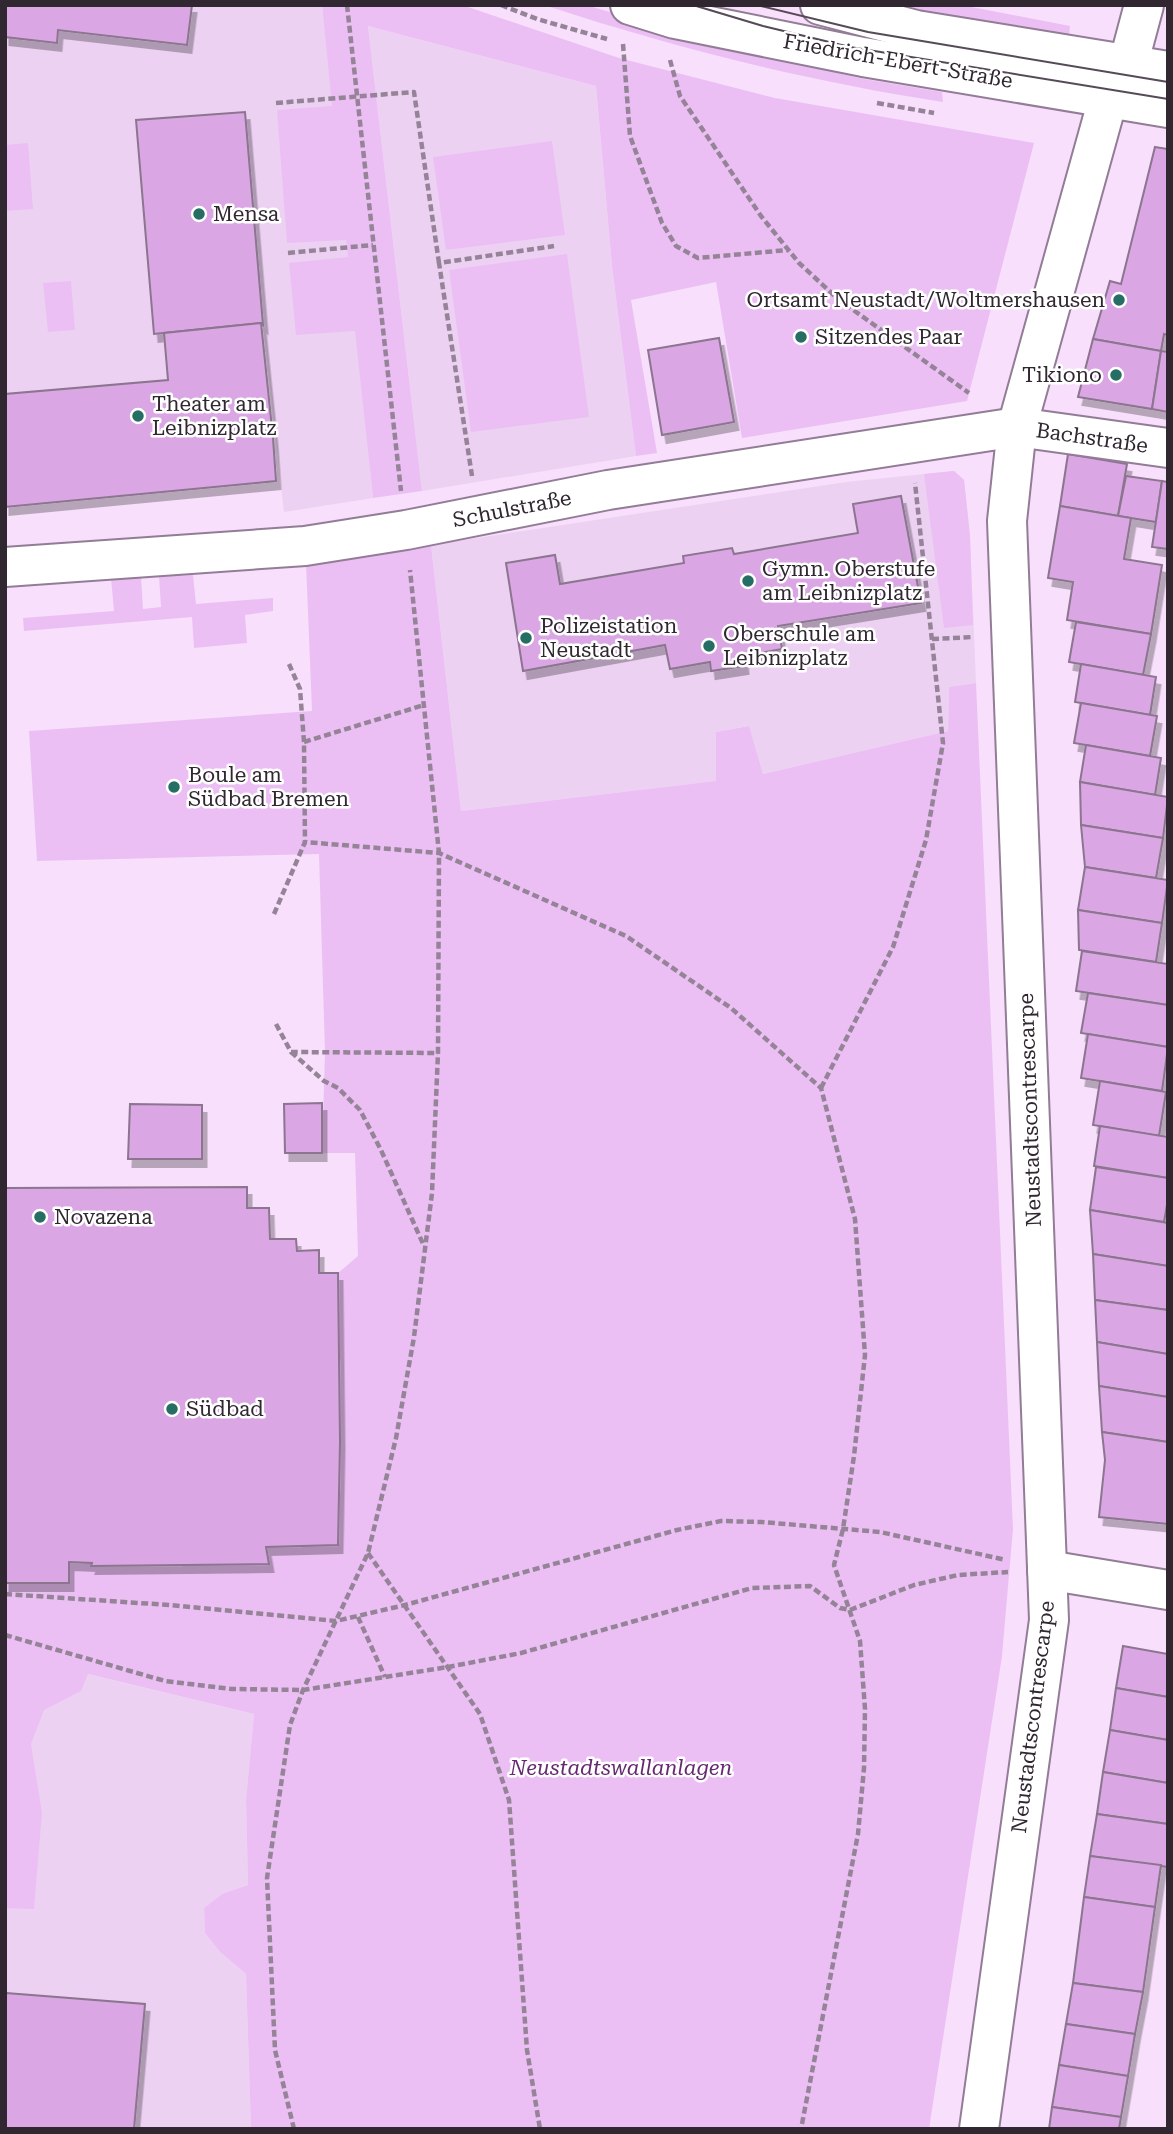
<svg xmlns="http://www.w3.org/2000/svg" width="1173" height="2134" font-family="'Roboto Serif',serif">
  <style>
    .built { fill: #edd1f3 }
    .green { fill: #ecbff4 }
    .building { fill: #daa6e3; stroke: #8b758f; stroke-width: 2; filter: url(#shadow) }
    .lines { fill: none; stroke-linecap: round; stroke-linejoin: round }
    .minor-casing { stroke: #927c96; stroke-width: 42 }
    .major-casing { stroke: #927c96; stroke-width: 42 }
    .path { stroke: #958498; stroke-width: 4.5; stroke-dasharray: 7 3.5; stroke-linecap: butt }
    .minor { stroke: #fff; stroke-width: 38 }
    .major { stroke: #fff; stroke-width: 38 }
    .tram { stroke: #564a58; stroke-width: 2 }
    .poi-dot { fill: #266d63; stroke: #fff; stroke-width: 2.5 }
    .labels { text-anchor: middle; stroke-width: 5; stroke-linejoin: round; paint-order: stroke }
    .street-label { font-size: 21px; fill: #302731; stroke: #fff }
    .poi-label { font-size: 21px; fill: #302731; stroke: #fff; text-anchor: start }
    .park-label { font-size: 21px; font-style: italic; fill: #662971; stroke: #fff }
  </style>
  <defs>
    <filter id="shadow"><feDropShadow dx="4.5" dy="8" stdDeviation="0" flood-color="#0004"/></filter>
  </defs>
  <rect width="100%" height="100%" fill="#f8dffc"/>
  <g class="built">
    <path d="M5,5H322L373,498L284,512L263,326L261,323L164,333L168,380L5,394Z"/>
    <path d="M368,26L596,86L612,266L636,456L422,491Z"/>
    <path d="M954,471L964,480L970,536L976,683L949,687L948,731L763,774L748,726L716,732L717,781L461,811L431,545L846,482Z"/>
    <path d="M5,1651L87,1674L254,1714L246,1800L248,1885L222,1894L204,1908L205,1933L220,1952L246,1974L251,2129H5Z"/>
  </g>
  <g class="green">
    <path d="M322,5H462L619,58L775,98L1034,143L967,401L742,438L716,282L631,300L657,453L636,456L612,266L596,86L368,26L422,491L373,498L355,331L296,335L289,263L348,257L346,240L287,243L277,110L332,106Z"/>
    <path d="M544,5H586L745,52L864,79L942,92L943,102C806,81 675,48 544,5Z"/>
    <path d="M900,5H961L1070,26L1069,35L934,14Z"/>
    <path d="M552,141L565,235L446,250L433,157Z"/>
    <path d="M28,143L33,209L5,211V145Z"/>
    <path d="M567,254L589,417L471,432L449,270Z"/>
    <path d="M71,281L75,330L48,332L43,283Z"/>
    <path d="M954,471L964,480L970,536L973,625L944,628L924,474Z"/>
    <path d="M431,545L461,811L716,781V732L749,726L763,774L948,731L949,687L976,683L1013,1529L1002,1656L929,2129H251L246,1974L220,1952L205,1933L204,1908L222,1894L248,1885L246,1800L254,1714L88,1674L81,1691L44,1710L31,1744L42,1813L34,1909L5,1908V1583L69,1582V1562L92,1563V1566L268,1564L266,1547L338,1545L340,1442L338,1273L358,1256L355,1153H322L325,1052L319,854L37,861L29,731L312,711L306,563Z"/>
    <path d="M193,575L196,604L273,598V611L245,615L247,643L194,648L192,617L24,631L23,618L114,611L111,578L141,576L143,609L161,607L159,576Z"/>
  </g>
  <g class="building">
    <path d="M5,5H192L187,45L58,30L57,43L5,37Z"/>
    <path d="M245,112L263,325L261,323L154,334L136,120Z"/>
    <path d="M1155,147L1168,149V335L1164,334L1161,351L1093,339L1110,281L1121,284Z"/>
    <path d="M261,323L273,438L276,481L5,507V394L168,380L164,333Z"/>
    <path d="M719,338L734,422L662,435L648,350Z"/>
    <path d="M1093,339L1161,351L1152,409L1078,397Z"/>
    <path d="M1161,351L1168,352V412L1152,409Z"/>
    <path d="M1068,454L1127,464L1118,516L1060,506Z"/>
    <path d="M1126,476L1162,481L1156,522L1118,516Z"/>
    <path d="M1162,481L1168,482V549L1152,547Z"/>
    <path d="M901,496L921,603L778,626L782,649L743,656L744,666L711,671L710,662L670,669L665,645L523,671L506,563L555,555L560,584L684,563L683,556L732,548L734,554L858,533L853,504Z"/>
    <path d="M1060,506L1131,518L1124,559L1162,565L1151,634L1067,620L1073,582L1048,578Z"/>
    <path d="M1076,622L1151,634L1143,675L1069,662Z"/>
    <path d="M1081,664L1156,677L1150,715L1075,702Z"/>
    <path d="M1081,703L1157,716L1150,756L1074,743Z"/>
    <path d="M1086,745L1161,758L1155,795L1080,782Z"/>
    <path d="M1080,782L1168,797L1163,838L1081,825Z"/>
    <path d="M1081,825L1163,838L1156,878L1085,867Z"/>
    <path d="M1085,867L1168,880L1162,923L1078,910Z"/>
    <path d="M1078,910L1162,923L1156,962L1079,950Z"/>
    <path d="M1082,951L1168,964V1005L1076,991Z"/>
    <path d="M1088,993L1168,1005V1047L1081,1033Z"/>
    <path d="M1088,1034L1168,1047L1162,1091L1081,1078Z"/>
    <path d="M1100,1081L1166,1092L1159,1136L1093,1125Z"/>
    <path d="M322,1103V1153H285L284,1104Z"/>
    <path d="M130,1104L202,1105V1159H128Z"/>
    <path d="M1100,1126L1168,1137V1178L1094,1166Z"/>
    <path d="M1096,1167L1168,1178V1199L1164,1222L1090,1210Z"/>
    <path d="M247,1187V1208H269L270,1239H296L297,1251L319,1250V1273H338L340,1442L338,1545L266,1547L269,1564L91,1566L92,1563L69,1562V1583H5V1188Z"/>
    <path d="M1090,1210L1168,1223V1266L1093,1254Z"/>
    <path d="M1093,1254L1168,1266V1310L1095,1300Z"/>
    <path d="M1095,1300L1168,1310L1167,1354L1097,1342Z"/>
    <path d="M1097,1342L1168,1354V1397L1099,1386Z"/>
    <path d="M1099,1386L1168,1397V1442L1102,1432Z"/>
    <path d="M1102,1432L1168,1442V1524L1099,1517L1105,1460Z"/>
    <path d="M1123,1646L1168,1654V1697L1116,1688Z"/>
    <path d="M1116,1688L1168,1697V1740L1110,1730Z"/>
    <path d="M1110,1730L1168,1740V1783L1103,1772Z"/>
    <path d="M1103,1772L1168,1783V1824L1097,1814Z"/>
    <path d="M1097,1814L1168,1824V1867L1090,1856Z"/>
    <path d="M1090,1856L1161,1865L1155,1907L1084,1897Z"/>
    <path d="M1084,1897L1155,1907L1143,1992L1073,1983Z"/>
    <path d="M1073,1983L1143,1992L1135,2034L1066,2024Z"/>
    <path d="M6,1993L145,2004L134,2129H5Z"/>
    <path d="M1066,2024L1135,2034L1128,2076L1059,2065Z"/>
    <path d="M1059,2065L1128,2076L1121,2117L1052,2107Z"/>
    <path d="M1052,2107L1121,2117L1119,2129H1049Z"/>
  </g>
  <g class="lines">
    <defs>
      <g id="minor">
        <path d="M1128,65L1144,5"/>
        <path d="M5,567L305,546L406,530L608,490L1017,427L1168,448"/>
        <path d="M1047,1570L1168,1590"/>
        <path d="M979,2129L1049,1620L1007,521L1017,427L1108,99"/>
      </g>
      <g id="major">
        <path d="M630,5L675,19L863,57L1168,108"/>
        <path d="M820,5L916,30L1168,71"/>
      </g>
    </defs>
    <use href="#minor" class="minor-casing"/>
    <use href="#major" class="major-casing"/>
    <g class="path">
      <path d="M347,5L401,491"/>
      <path d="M501,5L537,19L607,39"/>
      <path d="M623,44L630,136L662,223L676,246L698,258L788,250"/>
      <path d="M670,60L680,96L761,216L799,263L838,299L969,393"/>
      <path d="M276,103L414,92L439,263"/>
      <path d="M877,103L934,113"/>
      <path d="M288,253L373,245"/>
      <path d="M472,476L439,263L554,246"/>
      <path d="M932,639L973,637"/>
      <path d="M289,664L300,689L304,742L305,842"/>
      <path d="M304,742L424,705"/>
      <path d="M274,914L305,842L439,853L626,936L731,1008L821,1088L855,1219L865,1355L854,1456L843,1529L834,1565L860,1641L865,1709L864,1768L858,1834L801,2129"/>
      <path d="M276,1024L291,1052L438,1053"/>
      <path d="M291,1052L324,1081L338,1088L360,1110L381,1150L424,1246"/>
      <path d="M821,1088L893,947L926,840L943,743L915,483"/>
      <path d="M368,1553L480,1714L509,1800L527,2050L540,2129"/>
      <path d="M5,1594L169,1605L336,1621L405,1605L677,1530L721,1521L762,1522L880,1532L1006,1560"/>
      <path d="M358,1617L385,1677"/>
      <path d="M5,1635L165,1681L232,1689L303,1690L448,1667L521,1653L752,1588L810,1586L840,1608L850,1610L914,1585L958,1575L1008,1572"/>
      <path d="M294,2129L275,2050L267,1878L290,1725L303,1690L368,1553L396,1438L414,1337L432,1193L438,1053L439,853L410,570"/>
    </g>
    <use href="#minor" class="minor"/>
    <use href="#major" class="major"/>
    <g class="tram">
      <path d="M693,5L763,26L850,47L1168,99"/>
      <path d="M757,5L868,32L1168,82"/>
    </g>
  </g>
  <g class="poi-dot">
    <circle cx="199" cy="214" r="7"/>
    <circle cx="1119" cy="300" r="7"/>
    <circle cx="801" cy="337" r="7"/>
    <circle cx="1116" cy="375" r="7"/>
    <circle cx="138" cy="416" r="7"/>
    <circle cx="748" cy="581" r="7"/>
    <circle cx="526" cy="638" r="7"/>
    <circle cx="709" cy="646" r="7"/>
    <circle cx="174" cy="787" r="7"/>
    <circle cx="40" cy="1217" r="7"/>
    <circle cx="172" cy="1409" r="7"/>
  </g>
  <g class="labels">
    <g class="street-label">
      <text transform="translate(898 61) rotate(10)" y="7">Friedrich-Ebert-Straße</text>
      <text transform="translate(1092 438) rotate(8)" y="7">Bachstraße</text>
      <text transform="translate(512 509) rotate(-11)" y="7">Schulstraße</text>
      <text transform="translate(1030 1110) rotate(-92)" y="7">Neustadtscontrescarpe</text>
      <text transform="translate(1033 1717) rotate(-83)" y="7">Neustadtscontrescarpe</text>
    </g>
    <g class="poi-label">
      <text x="213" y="221">Mensa</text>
      <text x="1105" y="307" text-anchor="end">Ortsamt Neustadt/Woltmershausen</text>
      <text x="815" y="344">Sitzendes Paar</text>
      <text x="1102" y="382" text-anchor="end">Tikiono</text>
      <text x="152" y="411">Theater am<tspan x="152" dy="24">Leibnizplatz</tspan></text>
      <text x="762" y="576">Gymn. Oberstufe<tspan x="762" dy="24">am Leibnizplatz</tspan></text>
      <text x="540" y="633">Polizeistation<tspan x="540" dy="24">Neustadt</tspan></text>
      <text x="723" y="641">Oberschule am<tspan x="723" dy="24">Leibnizplatz</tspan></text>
      <text x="188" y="782">Boule am<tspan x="188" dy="24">Südbad Bremen</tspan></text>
      <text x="54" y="1224">Novazena</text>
      <text x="186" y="1416">Südbad</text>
    </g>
    <g class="park-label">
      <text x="621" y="1775">Neustadtswallanlagen</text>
    </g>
  </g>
  <rect width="1173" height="2134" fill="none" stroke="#302731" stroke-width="14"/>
</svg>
